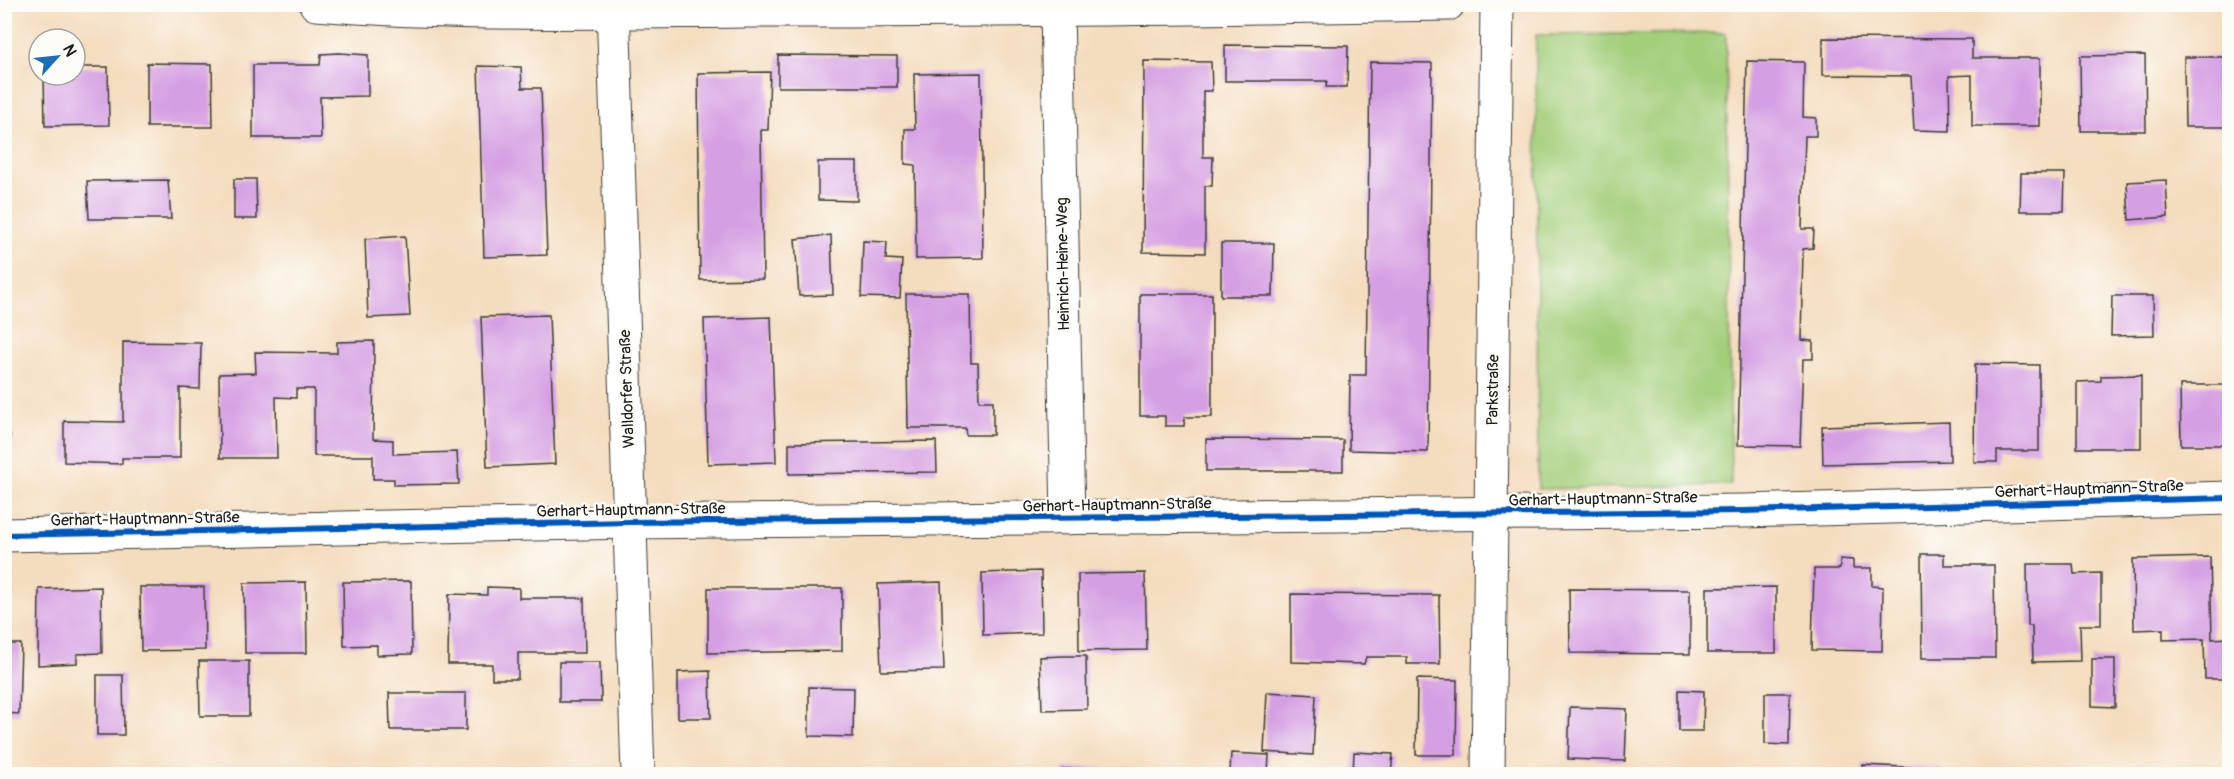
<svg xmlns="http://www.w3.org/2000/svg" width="2234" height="779" font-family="Pangolin,sans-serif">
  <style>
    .green { fill: #a3ce7a; stroke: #60754b; stroke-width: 1.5 }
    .building { fill: #d5a0e3 }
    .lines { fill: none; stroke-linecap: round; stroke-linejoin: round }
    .street-casing { stroke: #3c3934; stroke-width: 35 }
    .street { stroke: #fff; stroke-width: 33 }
    .cycleway-casing { stroke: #fdfcf7; stroke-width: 10 }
    .cycleway { stroke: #0057b8; stroke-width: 6 }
    .labels { text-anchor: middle; stroke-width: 5; stroke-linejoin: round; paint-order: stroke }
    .street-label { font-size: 16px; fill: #1c1c1c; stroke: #fdfcf7 }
  </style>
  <rect width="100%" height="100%" fill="#fdfcf7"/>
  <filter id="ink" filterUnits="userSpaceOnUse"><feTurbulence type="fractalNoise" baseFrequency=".0167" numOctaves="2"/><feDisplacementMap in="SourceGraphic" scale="12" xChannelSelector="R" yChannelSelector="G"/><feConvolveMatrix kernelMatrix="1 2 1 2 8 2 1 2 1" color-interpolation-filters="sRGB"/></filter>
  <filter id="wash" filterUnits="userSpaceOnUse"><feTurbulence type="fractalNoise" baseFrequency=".008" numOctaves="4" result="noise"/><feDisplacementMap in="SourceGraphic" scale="24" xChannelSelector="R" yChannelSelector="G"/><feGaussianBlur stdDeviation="1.35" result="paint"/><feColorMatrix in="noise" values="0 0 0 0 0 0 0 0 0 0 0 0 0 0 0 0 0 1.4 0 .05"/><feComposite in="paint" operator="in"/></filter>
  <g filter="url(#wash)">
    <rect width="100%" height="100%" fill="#f4dcbe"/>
    <path class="green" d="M1726,33L1731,485L1538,489L1536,35Z"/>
    <g id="blocks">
      <g class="building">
        <path d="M1823,38L1972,39V58H2040V126H1972V75L1949,76L1950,131L1914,130L1911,76L1823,75Z"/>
        <rect x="4" y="42" width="4" height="76"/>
        <path d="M1225,45L1348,46L1347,87H1326L1327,81H1225Z"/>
        <path d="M339,53L368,55V96L320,97L321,138H253V65H320L321,54Z"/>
        <path d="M778,55L897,56V87H778Z"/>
        <path d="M2145,55L2146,131H2081L2080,56Z"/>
        <path d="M2184,57H2229V127H2185Z"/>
        <path d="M1144,61L1211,62L1212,91H1203V157H1213L1212,186H1205V253L1143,252Z"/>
        <path d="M1747,61L1804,62L1803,117L1816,118V136H1805L1802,229H1814L1813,248L1803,249L1801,340L1813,341V359H1803L1800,446L1738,445Z"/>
        <path d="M1370,62L1432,63L1428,452L1349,450L1350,375H1366Z"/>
        <path d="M147,63L212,64L213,127H147Z"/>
        <path d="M478,66L521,67L522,88H541L547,255L484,257Z"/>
        <path d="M75,67H108L109,125L45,126L44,75H75Z"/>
        <path d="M770,72L768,130H761L763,279L700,280L698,73Z"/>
        <path d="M981,73L983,258L916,259L915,165L905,164V129H915L914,74Z"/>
        <path d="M818,162H857V201L818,200Z"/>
        <path d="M2021,173H2065L2064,211H2020Z"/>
        <path d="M234,179H256L257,219H234Z"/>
        <path d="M168,180L171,219H89L87,181Z"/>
        <path d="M2166,180L2168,217L2129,220L2127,182Z"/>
        <path d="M831,235L833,295L799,296L795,239Z"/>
        <path d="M405,236L410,316L368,318L365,239Z"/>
        <path d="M863,241L887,242L886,259L902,260L900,298L861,297Z"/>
        <path d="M1221,243H1274L1273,296H1221Z"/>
        <path d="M906,294H970L971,363H978L979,401H993V435H966L965,428H908Z"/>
        <path d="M1140,294H1212V417H1185L1184,426H1165V416H1140Z"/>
        <path d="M2112,296H2153L2154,335L2111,336Z"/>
        <path d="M549,315L555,464L487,467L481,317Z"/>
        <path d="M771,317L776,462L708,464L704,319Z"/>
        <path d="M374,341L373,439L393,440V454L457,452L459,484L394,485V479H373V456H314V389H296V398L276,397L277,458H220L219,374L256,373L255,352L337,353V342Z"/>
        <path d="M123,342L201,343L200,389L180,388V458H122V464L64,462V421L123,422Z"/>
        <path d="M1975,364L2039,365V451H1997V462H1974Z"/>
        <path d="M2141,375V448H2077V382L2101,381V376Z"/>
        <path d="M2180,385H2229V445H2181Z"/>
        <path d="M1949,422L1950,461L1823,464L1822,426Z"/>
        <path d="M4,434H10L8,473H4Z"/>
        <path d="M1206,439L1343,440V471H1206Z"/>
        <path d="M936,441L937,472L789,474V443Z"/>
        <path d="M1921,554H1944V565H1994L1995,658H1922Z"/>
        <path d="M2210,557L2212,639L2229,638V679H2205L2204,639L2163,640V629L2134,630L2133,559Z"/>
        <path d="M1840,559L1853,560V568H1872V586L1883,587L1882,651L1812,650L1814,569H1840Z"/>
        <path d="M2027,564H2073L2074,574L2101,573V625H2080L2081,661L2033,662L2032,626H2028Z"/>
        <path d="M1041,571L1042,633L983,635L982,573Z"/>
        <path d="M1145,573L1147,650L1079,651L1078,574Z"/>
        <path d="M411,581L412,654L377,655V645L344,646L343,582Z"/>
        <path d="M306,582L307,653H245L244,583Z"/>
        <path d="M941,582L944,670L881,671L878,584Z"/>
        <path d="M101,587L102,653L77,654V663L38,665L39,589Z"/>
        <path d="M140,587H204L205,650L141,651Z"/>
        <path d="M487,587L519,588V598H584L585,653H518V679H492V664H448L449,594L487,595Z"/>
        <path d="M1776,587V653H1707V588Z"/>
        <path d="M708,588H842V651L708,653Z"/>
        <path d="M1569,589L1690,590V654L1570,653Z"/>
        <path d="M1291,594L1439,595L1440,664H1407V657H1366L1364,664L1291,662Z"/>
        <path d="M4,644H21L19,714L4,713Z"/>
        <path d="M1063,656H1086L1087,709L1042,710L1040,657Z"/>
        <path d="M2092,659H2115V707L2092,706Z"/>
        <path d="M199,661H249V716H200Z"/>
        <path d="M559,662H600L601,702H559Z"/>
        <path d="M710,671L711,718H678V672Z"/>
        <path d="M97,675H123L124,735H97Z"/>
        <path d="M1417,679L1457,680L1456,755H1416Z"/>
        <path d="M809,687L854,688L853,737L809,736Z"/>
        <path d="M1679,690L1704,691L1703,731H1679Z"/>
        <path d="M1267,692L1316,695L1313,755L1264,752Z"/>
        <path d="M389,693H466V730H390Z"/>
        <path d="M1765,693H1790L1789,745L1765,744Z"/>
        <path d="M1570,707L1627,709L1625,761L1568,759Z"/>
        <path d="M1354,752L1393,754L1391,774H1353Z"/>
        <path d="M1231,753L1269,755L1268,774H1230Z"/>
        <path d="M1863,765L1941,769L1940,774H1863Z"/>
        <path d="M1103,768V774H1063V769Z"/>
      </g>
    </g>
  </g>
  <g filter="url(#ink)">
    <use href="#blocks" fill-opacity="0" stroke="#3c3934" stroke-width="1.5"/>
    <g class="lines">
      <defs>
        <g id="street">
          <path d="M316,4C459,16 604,12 748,11C981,11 1214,8 1448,4"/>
          <path d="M613,4L638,774"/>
          <path d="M1057,10L1068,518"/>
          <path d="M4,535L631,522L1744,511L2230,498"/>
          <path d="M1488,774L1497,4"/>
        </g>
      </defs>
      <use href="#street" class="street-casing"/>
      <use href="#street" class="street"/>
      <defs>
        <path id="cycleway" d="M4,535L631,522L1744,511L2230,498"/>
      </defs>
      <use href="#cycleway" class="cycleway-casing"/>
      <use href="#cycleway" class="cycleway"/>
    </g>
  </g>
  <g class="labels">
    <g class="street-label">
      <text transform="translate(1062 264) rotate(-91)" y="6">Heinrich-Heine-Weg</text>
      <text transform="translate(626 389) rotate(-92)" y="6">Walldorfer Straße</text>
      <text transform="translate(1492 390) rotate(-89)" y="6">Parkstraße</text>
      <text transform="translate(2089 488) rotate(-2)" y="6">Gerhart-Hauptmann-Straße</text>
      <text transform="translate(1603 498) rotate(-1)" y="6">Gerhart-Hauptmann-Straße</text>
      <text transform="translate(1117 504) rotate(-1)" y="6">Gerhart-Hauptmann-Straße</text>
      <text transform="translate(631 509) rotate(-1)" y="6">Gerhart-Hauptmann-Straße</text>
      <text transform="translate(145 518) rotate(-1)" y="6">Gerhart-Hauptmann-Straße</text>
    </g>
  </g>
  <rect width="2234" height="779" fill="none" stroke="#fdfcf7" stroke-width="24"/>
  <g transform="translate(57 57) rotate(63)"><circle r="28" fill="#fdfcf7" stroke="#a3a29f" stroke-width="1.5"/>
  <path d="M0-4.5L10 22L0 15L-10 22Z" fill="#1f6fb2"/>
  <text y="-9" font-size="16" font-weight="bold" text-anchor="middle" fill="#1c1c1c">N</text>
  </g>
</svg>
